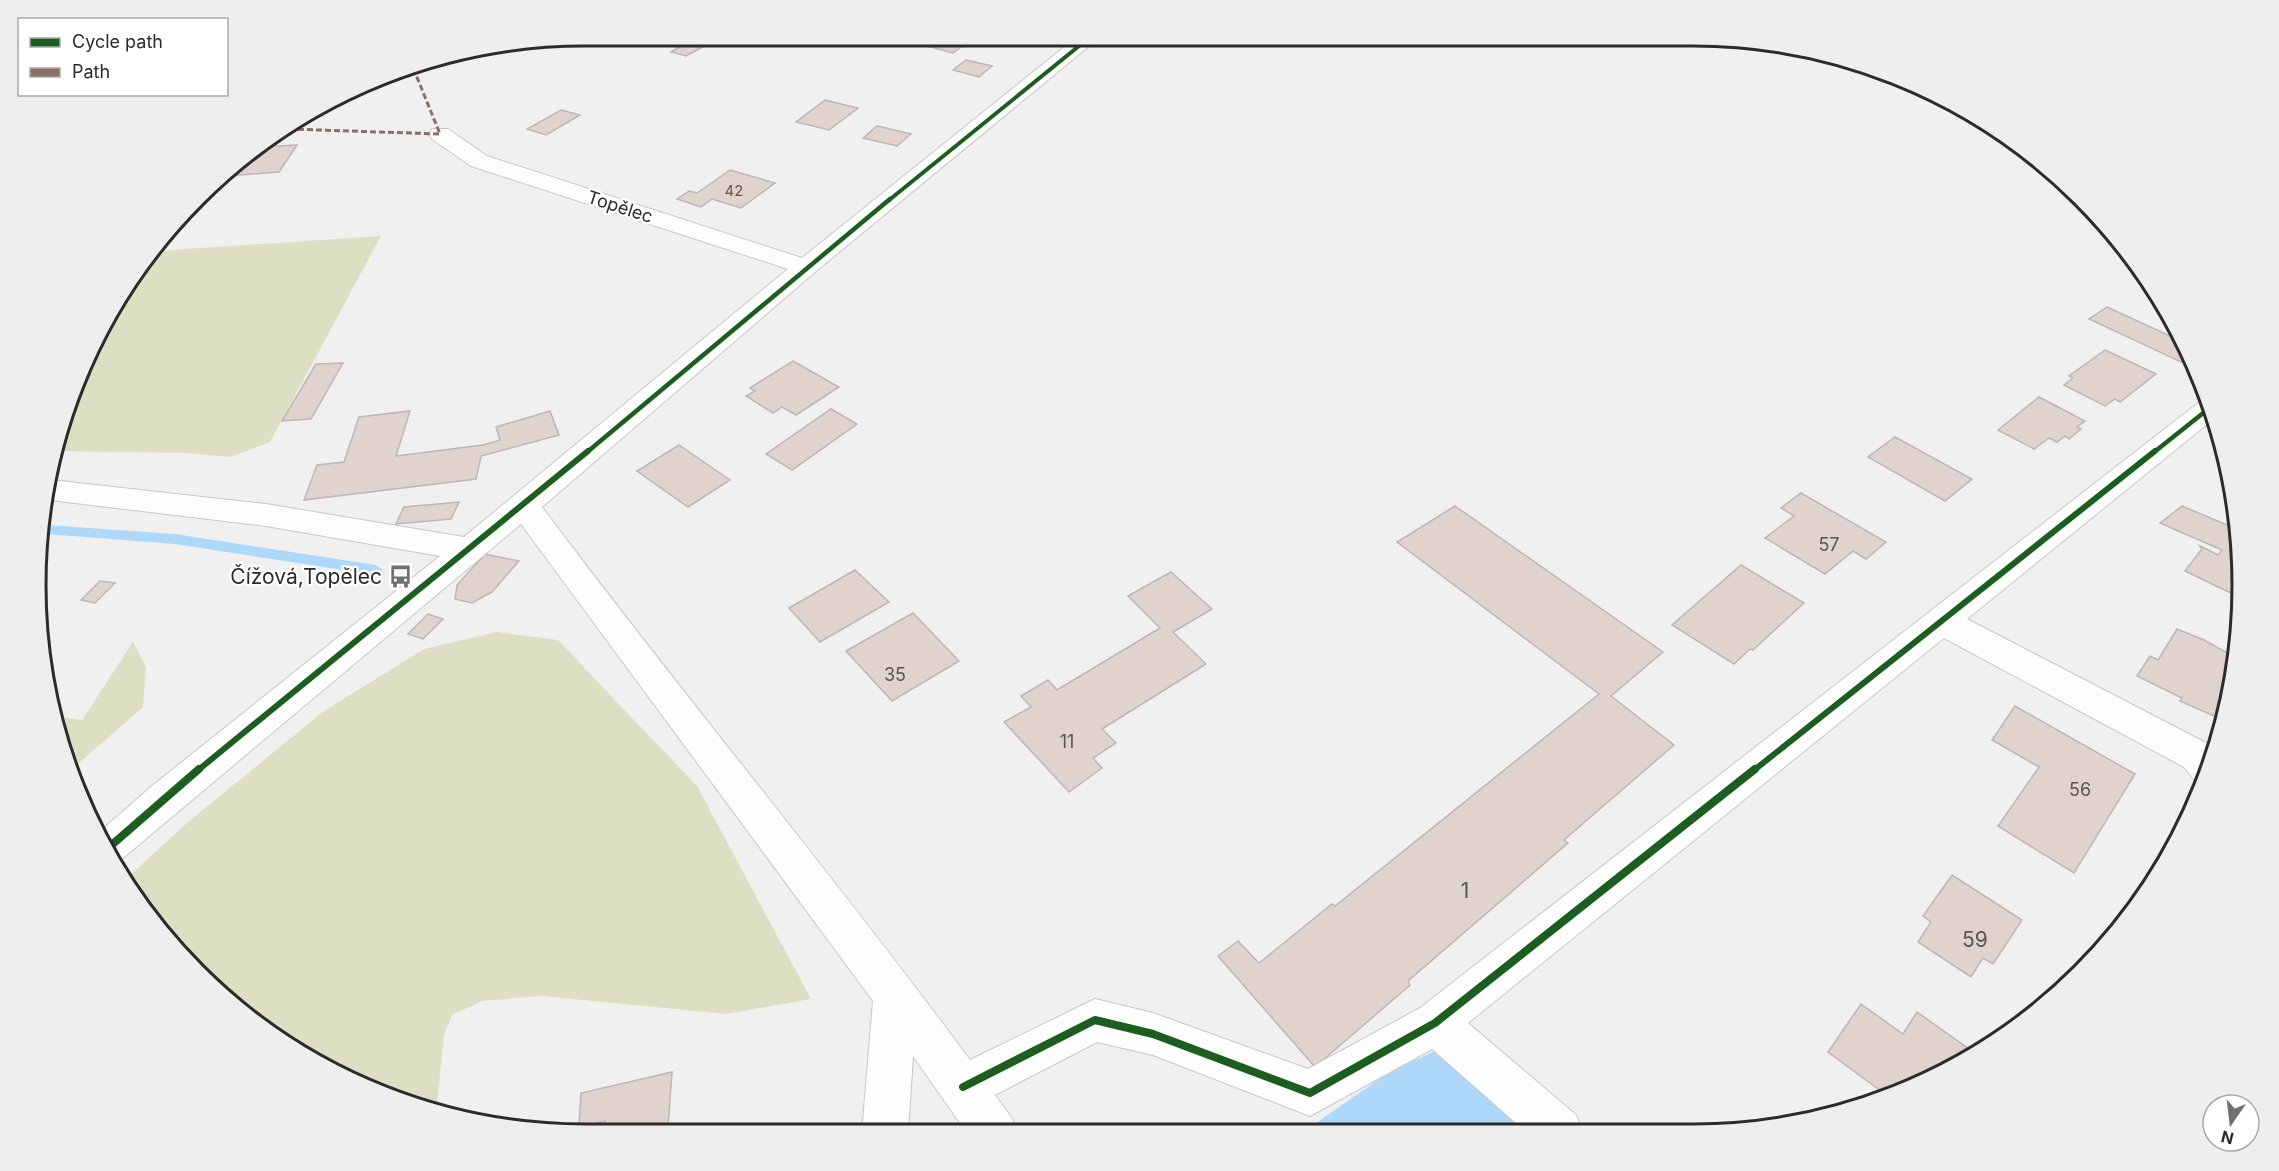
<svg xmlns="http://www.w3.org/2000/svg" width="2279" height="1171" font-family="Inter,sans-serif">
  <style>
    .green { fill: #dddfc3 }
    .water { fill: #aed8fa }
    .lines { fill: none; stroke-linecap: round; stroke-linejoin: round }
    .stream { fill: #aed8fa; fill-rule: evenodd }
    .building { fill: #e0d2cd; stroke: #b8b8b8; stroke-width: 1.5 }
    .minor-casing { stroke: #c7c7c7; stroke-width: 2 }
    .minor { fill: #fdfdfd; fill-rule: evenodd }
    .quiet { stroke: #8d6e63; stroke-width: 3; stroke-dasharray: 6 3; stroke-linecap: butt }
    .cycleway-far3-casing { stroke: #fff; stroke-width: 6 }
    .cycleway-far2-casing { stroke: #fff; stroke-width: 8 }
    .cycleway-far1-casing { stroke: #fff; stroke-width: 10 }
    .cycleway-casing { stroke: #fff; stroke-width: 11 }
    .cycleway-far3 { stroke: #1b5e20; stroke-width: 4 }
    .cycleway-far2 { stroke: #1b5e20; stroke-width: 4.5 }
    .cycleway-far1 { stroke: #1b5e20; stroke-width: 6 }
    .cycleway { stroke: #1b5e20; stroke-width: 8 }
    .labels { text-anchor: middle; stroke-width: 4.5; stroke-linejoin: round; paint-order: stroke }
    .far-number-label { font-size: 15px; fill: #585554 }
    .far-street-label { font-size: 18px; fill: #2a2b2b; stroke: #fff }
    .number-label { font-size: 18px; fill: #585554 }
    .poi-label { font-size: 21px; fill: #2a2b2b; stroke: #fff; text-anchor: end }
    .near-number-label { font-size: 21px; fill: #585554 }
    .rim { fill: none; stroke: #2a2b2b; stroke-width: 3 }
  </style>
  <rect width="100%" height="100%" fill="#f0f0f0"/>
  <g class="green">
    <path d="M381,236L270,442L230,457L185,453L54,451L55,444L128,281L156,251Z"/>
    <path d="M497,632L558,640L697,786L811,999L726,1014L542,996L482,1001L452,1015L444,1035L436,1114L342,1078L197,974L128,877L188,822L324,711L424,649Z"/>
    <path d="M133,642L146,667L143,707L71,770L53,716L82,720Z"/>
  </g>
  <path class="water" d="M1437,1050L1484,1069L1521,1131L1303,1132L1391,1071Z"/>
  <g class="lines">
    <path class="stream" d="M47,525L175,534L376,565L383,570L376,575L175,544L46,534Z"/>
  </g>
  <g class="building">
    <path d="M661,36H723L686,56L671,52L679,47L653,41Z"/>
    <path d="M931,36H969L983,40L979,42L970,40L953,53L919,44Z"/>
    <path d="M966,60L992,66L979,77L953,70Z"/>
    <path d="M825,100L858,108L829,130L796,122Z"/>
    <path d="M561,110L580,115L546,135L527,129Z"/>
    <path d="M877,126L911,134L897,146L863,138Z"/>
    <path d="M297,145L279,172L227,176L255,147Z"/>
    <path d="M730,170L775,183L741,208L712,199L701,207L677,199L689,191L697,193Z"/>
    <path d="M2107,307L2172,337L2179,332L2190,356L2181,362L2089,319Z"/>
    <path d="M2105,350L2156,374L2120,402L2115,399L2105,406L2064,385L2073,378L2069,376Z"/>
    <path d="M793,361L839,387L796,415L782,407L773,413L746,396L755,391L750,388Z"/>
    <path d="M343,363L311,419L282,421L316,364Z"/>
    <path d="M2039,397L2085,421L2077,427L2081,429L2069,439L2065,436L2057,442L2049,438L2034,449L1998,430Z"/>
    <path d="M831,409L857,424L792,470L766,454Z"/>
    <path d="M410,411L396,456L483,445L500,440L496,427L550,411L559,435L481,456L476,479L304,500L317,465L344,462L359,417Z"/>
    <path d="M1895,437L1972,479L1945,501L1868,457Z"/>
    <path d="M679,445L730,480L688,507L637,471Z"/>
    <path d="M1801,493L1886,542L1866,559L1853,551L1825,574L1765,538L1794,516L1781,508Z"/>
    <path d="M459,502L451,519L396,524L404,507Z"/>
    <path d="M1455,506L1663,652L1611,696L1674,745L1564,840L1568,843L1408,981L1410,985L1315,1067L1218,956L1238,941L1259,963L1332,904L1335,906L1599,694L1397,542Z"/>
    <path d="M2182,506L2239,530L2241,598L2185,571L2202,549L2200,546L2218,555L2222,550L2160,523Z"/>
    <path d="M485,554L519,561L492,592L472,603L455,599L457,585Z"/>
    <path d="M1741,565L1804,603L1753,650L1750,649L1734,664L1672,625Z"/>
    <path d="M855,570L889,602L820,642L789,608Z"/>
    <path d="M1171,572L1212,609L1173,632L1206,664L1102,729L1116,743L1093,758L1102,768L1069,792L1004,722L1031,707L1021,696L1048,680L1057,690L1160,628L1128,596Z"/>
    <path d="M100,581L115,583L95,603L81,600Z"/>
    <path d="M913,613L959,661L892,701L846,651Z"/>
    <path d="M428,614L443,619L423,639L408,634Z"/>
    <path d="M2177,629L2204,640L2236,658L2225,721L2180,701L2182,698L2137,676L2150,656L2158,660Z"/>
    <path d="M2015,706L2135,774L2074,873L1998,826L2039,767L1992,740Z"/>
    <path d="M1952,875L2022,920L1993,964L1983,958L1971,977L1918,942L1931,922L1923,916Z"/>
    <path d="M1861,1004L1903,1034L1917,1012L1976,1054L1903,1093L1889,1097L1828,1052Z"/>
    <path d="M672,1072L668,1127L635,1134H604L605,1121L579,1127L581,1093Z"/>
  </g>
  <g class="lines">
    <defs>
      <path id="minor" d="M1078,36L1100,37L815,272L542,507C681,693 832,873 970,1060L1095,999L1153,1013L1308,1069L1420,1008L2202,400L2209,398L2216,417L1967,619L2210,745L2215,752L2203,784L2195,781L2184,767L1944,638L1468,1023L1576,1115L1583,1131H1525L1432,1049L1310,1116L1153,1055L1097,1042L995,1095L1011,1117L1018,1132L967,1133L913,1056L908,1133H862L873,1001L521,524L117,863L97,834L152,786L440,556L266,526L50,500L51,480L266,504L464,537L788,269L471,166L432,139L429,134L432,129H448L487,156L802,258Z"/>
    </defs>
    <use href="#minor" class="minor-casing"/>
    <use href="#minor" class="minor"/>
    <path class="quiet" d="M289,129L440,134L412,65"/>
    <defs>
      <path id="cycleway-far3" d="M888,201L1090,37"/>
      <g id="cycleway-far2">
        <path d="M586,453L890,199"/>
        <path d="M2153,453L2212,406"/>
      </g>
      <g id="cycleway-far1">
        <path d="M197,771L588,451"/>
        <path d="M1753,771L2155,451"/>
      </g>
      <g id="cycleway">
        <path d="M107,849L199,769"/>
        <path d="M963,1087L1095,1020L1153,1034L1310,1093L1435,1023L1755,769"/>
      </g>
    </defs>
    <use href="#cycleway-far3" class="cycleway-far3-casing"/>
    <use href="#cycleway-far2" class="cycleway-far2-casing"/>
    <use href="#cycleway-far1" class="cycleway-far1-casing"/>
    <use href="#cycleway" class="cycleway-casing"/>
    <use href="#cycleway-far3" class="cycleway-far3"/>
    <use href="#cycleway-far2" class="cycleway-far2"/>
    <use href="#cycleway-far1" class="cycleway-far1"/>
    <use href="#cycleway" class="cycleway"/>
  </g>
  <defs>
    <symbol id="bus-bare" viewBox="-9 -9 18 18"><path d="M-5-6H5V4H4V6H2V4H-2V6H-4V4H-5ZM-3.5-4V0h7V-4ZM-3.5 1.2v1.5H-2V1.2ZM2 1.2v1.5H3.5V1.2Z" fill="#6f7070" stroke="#fff" stroke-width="2.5" paint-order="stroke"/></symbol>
  </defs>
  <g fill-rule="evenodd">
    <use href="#bus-bare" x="384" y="560" width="33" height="33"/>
  </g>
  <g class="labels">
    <g class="far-number-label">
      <text x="734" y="196">42</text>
    </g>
    <g class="far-street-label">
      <text transform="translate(620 207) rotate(18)" y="6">Topělec</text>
    </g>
    <g class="number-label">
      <text x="1829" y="551">57</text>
      <text x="895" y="681">35</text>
      <text x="1067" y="748">11</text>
      <text x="2080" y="796">56</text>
    </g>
    <g class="poi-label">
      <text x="382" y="584">Čížová,Topělec</text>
    </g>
    <g class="near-number-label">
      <text x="1465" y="898">1</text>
      <text x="1975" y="947">59</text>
    </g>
  </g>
  <path d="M0 0H2279V1171H0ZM585 46H1693A539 539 0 0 1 2232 585V585A539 539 0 0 1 1693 1124H585A539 539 0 0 1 46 585V585A539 539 0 0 1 585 46Z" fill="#eee" fill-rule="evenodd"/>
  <path class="rim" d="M585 46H1693A539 539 0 0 1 2232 585V585A539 539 0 0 1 1693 1124H585A539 539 0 0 1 46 585V585A539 539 0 0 1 585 46Z"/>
  <rect x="18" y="18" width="210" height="78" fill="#ffffff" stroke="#aaaaaa" stroke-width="1.5"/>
  <rect x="30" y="38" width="30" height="9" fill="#1b5e20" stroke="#aaaaaa" stroke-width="1.5"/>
  <text x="72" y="48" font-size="18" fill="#2a2b2b">Cycle path</text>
  <rect x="30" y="68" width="30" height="9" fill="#8d6e63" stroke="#aaaaaa" stroke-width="1.5"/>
  <text x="72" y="78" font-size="18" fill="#2a2b2b">Path</text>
  <g transform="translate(2231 1123) rotate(194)"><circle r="28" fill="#ffffff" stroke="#aaaaaa" stroke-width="1.5"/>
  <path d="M0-4.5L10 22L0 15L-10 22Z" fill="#6f7070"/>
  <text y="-9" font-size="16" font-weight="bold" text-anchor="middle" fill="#2a2b2b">N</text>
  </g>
</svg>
